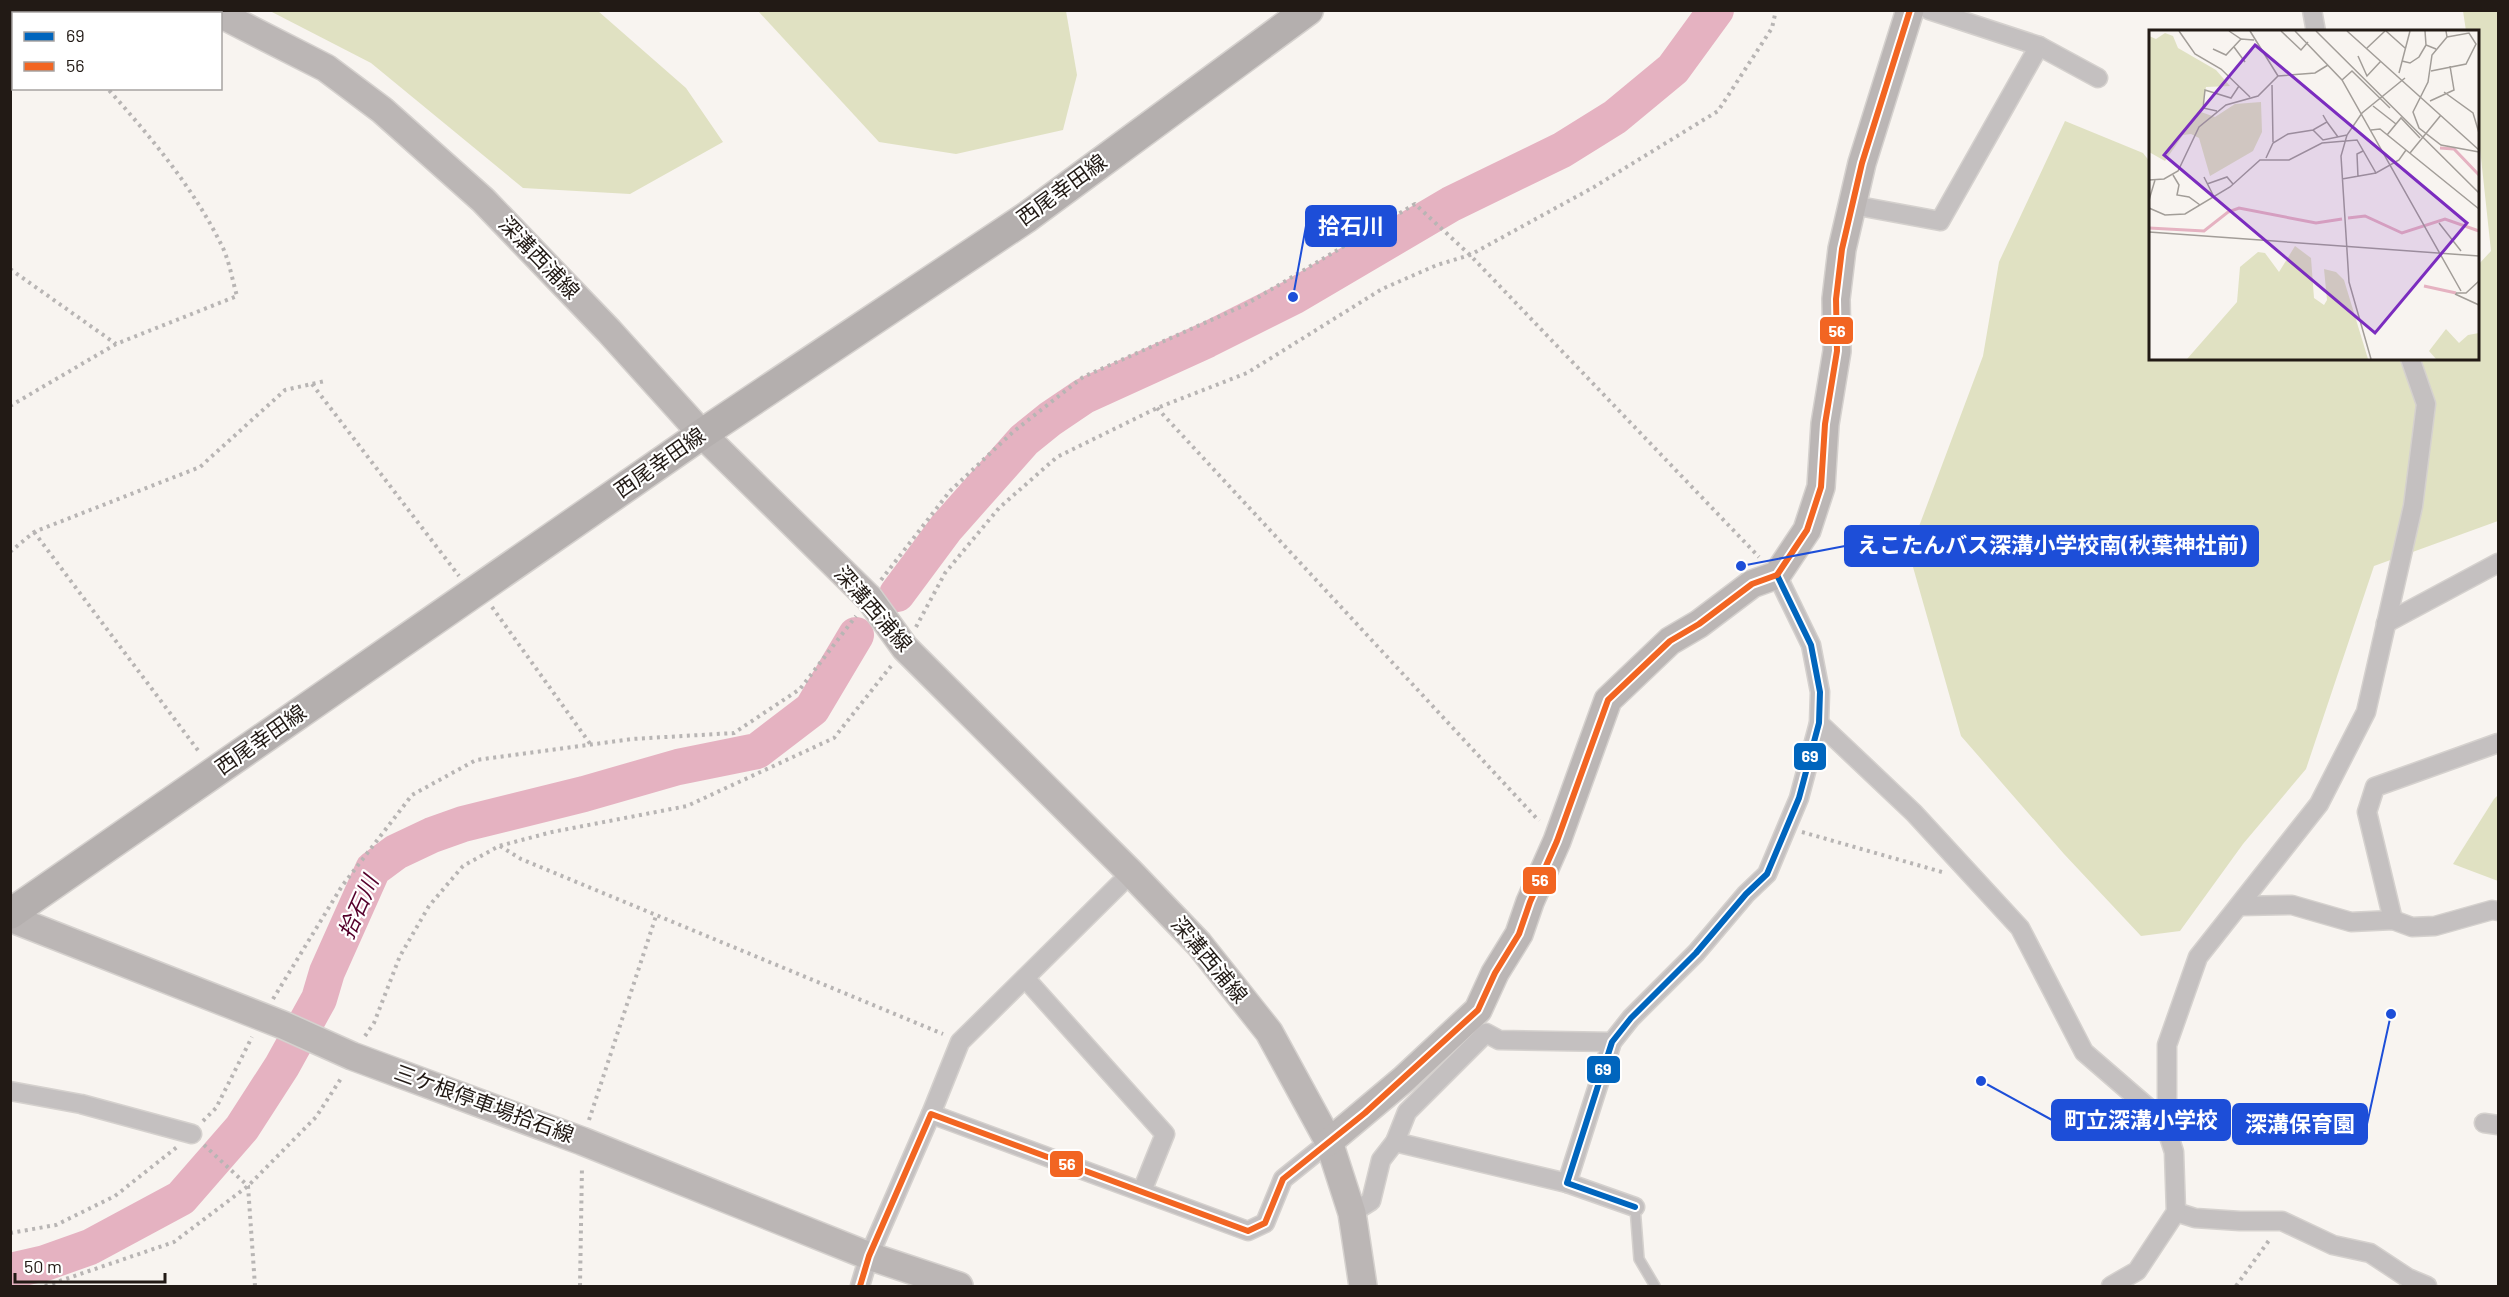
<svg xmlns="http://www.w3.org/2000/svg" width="2509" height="1297" font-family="Barlow,'Noto Sans JP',sans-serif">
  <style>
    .green { fill: #e0e1c2 }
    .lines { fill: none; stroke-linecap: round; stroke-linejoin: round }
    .river { stroke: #e5b2c1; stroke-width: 36 }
    .lane-casing { stroke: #d5d1ce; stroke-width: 12 }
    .street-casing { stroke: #d5d1ce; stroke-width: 21 }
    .secondary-casing { stroke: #d5d1ce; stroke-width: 30 }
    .primary-casing { stroke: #d5d1ce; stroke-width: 33 }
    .path { stroke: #b8b5b4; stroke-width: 4; stroke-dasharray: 3 4.5; stroke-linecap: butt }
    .lane { stroke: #c4c0c0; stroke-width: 9 }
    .street { stroke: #c4c0c0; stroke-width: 18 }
    .secondary { stroke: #bbb6b5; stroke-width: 27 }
    .primary { stroke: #b4afae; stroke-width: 30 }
    .bus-1-casing { stroke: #fff; stroke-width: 10 }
    .bus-2-casing { stroke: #fff; stroke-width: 10 }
    .bus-1 { stroke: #0065bd; stroke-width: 6 }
    .bus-2 { stroke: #f26522; stroke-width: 6 }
    .labels { text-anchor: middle; stroke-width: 4.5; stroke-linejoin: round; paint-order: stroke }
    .street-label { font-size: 21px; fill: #221a15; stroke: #fff }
    .water-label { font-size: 22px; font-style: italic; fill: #55002b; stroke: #fff }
    .inset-river { fill: none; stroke: #e5b2c1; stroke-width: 3 }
    .inset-road { fill: none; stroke: #a29d98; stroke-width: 1.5 }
    .view { fill: #7b2cbf; fill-opacity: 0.15; stroke: #7b2cbf; stroke-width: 3 }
    .inset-edge { fill: none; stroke: #221a15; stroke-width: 3 }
    .leader { fill: none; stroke: #1d4ed8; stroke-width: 2 }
    .callout-dot { fill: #1d4ed8; stroke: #fff; stroke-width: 2 }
    .callout { fill: #1d4ed8; stroke: #1d4ed8; stroke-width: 2 }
    .callout-label { font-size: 22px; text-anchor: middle; font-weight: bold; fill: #fff }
    .line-badge { stroke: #fff; stroke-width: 2 }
    .badge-label { font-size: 16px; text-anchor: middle; font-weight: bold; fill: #fff }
  </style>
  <rect width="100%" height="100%" fill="#f8f4f0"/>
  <g class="green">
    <path d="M270,11H598L686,88L723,142L630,194L523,188L371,63Z"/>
    <path d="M758,11H1066L1077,75L1063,130L956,154L879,142Z"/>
    <path d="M2463,11H2498V521L2374,566L2306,769L2243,844L2180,931L2141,936L2064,854L1961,736L1909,553L1983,356L1999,262L2065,121L2143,153L2150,162V358H2478V265L2491,251L2478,130V32L2466,31Z"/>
    <path d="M2498,795V881L2453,864L2494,799Z"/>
  </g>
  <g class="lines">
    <g class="river">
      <path d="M897,594L946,528L1024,440L1050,419L1084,396L1207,340L1293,297L1451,204L1562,150L1615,117L1673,69L1716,10"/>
      <path d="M10,1271L45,1263L90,1247L181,1198L242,1128L282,1066L319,999L327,972L373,869L396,852L432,835L463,824L584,794L678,767L757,751L812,709L856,635"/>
    </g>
    <defs>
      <path id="lane" d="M1635,1207L1639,1259L1655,1286"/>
      <g id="street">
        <path d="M1929,10L2039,46L2098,78"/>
        <path d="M2312,10L2316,32"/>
        <path d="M1853,205L1940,221L2039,46"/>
        <path d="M2386,623L2498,563"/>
        <path d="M1819,723L1914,813L2020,928L2084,1052L2151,1110L2167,1130"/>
        <path d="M2240,906L2292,905L2351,922L2393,920L2412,927L2435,926L2492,910L2498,911"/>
        <path d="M2393,920L2367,812L2375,787L2498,743"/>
        <path d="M1025,978L1165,1134L1142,1191"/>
        <path d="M10,1091L81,1104L192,1134"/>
        <path d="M931,1114L960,1042L1131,873"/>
        <path d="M2484,1123L2498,1125"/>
        <path d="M1395,1142L1567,1183"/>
        <path d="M1635,1207L1567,1183L1612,1042L1631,1018L1696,953L1746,894L1767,874L1799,798L1819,723L1820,692L1811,645L1777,575"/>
        <path d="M2176,1212L2195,1218L2240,1221H2282L2333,1245L2370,1253L2408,1278L2427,1286"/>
        <path d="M1352,1213L1371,1201L1381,1160L1395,1142L1407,1112L1486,1033L1499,1040L1612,1042"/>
        <path d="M860,1286L869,1256L931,1114L1248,1231L1265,1223L1283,1179L1329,1142"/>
        <path d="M2111,1286L2137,1271L2176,1212L2174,1152L2167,1130V1045L2198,957L2319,804L2366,712L2413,506L2426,404L2410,358"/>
      </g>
      <g id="secondary">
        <path d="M220,14L326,68L382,110L483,200L609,331L702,434L869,598L905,648L1131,873L1199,944L1269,1032L1329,1142L1352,1213L1363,1286"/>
        <path d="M10,918L283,1025L352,1056L582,1141L869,1256L959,1286"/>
        <path d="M1329,1142L1404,1079L1478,1010L1495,973L1519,934L1530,902L1557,841L1608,700L1670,641L1699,624L1752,584L1777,575L1807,530L1821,487L1825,424L1837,351L1836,299L1842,249L1862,163L1910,10"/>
      </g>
      <path id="primary" d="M10,914L702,434L1027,217L1308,10"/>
    </defs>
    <use href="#lane" class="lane-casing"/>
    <use href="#street" class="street-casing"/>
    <use href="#secondary" class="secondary-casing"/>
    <use href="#primary" class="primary-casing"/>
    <g class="path">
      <path d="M138,14L140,10"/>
      <path d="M10,29L14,31"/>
      <path d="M10,269L116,344"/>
      <path d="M312,384L459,576"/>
      <path d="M10,406L116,344L237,296C232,279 229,259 221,244C192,186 150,136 107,88"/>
      <path d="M1157,408L1539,821"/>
      <path d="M34,532L200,753"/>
      <path d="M10,552L34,532L200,467L285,390L325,381"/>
      <path d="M881,580L950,491L1013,432L1083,377L1245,305L1415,204L1470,255L1759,557"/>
      <path d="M492,607L591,745"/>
      <path d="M916,627L945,573L999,508L1057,457L1157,408L1247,373L1382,289L1437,265L1470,255L1594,187L1718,111L1772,28L1776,10"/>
      <path d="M1802,832L1942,872"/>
      <path d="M500,846L521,859L943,1034"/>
      <path d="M273,999L342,886L412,795L476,760L632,739L734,733L800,689L856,616"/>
      <path d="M365,1036L374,1023L400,956L429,906L463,866L499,846L552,832L687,806L834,738L891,666"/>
      <path d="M589,1120L656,916"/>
      <path d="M203,1121L216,1108L252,1037"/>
      <path d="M204,1145L248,1186L255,1286"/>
      <path d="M10,1233L56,1225L115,1196L177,1147"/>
      <path d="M45,1286L174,1242L248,1186L316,1117L342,1077"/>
      <path d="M580,1286L582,1166"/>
      <path d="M2236,1286L2270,1239"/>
    </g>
    <use href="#lane" class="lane"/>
    <use href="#street" class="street"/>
    <use href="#secondary" class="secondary"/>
    <use href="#primary" class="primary"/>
    <defs>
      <path id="bus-1" d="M1635,1207L1567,1183L1612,1042L1631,1018L1696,953L1746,894L1767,874L1799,798L1819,723L1820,692L1811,645L1777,575"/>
      <path id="bus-2" d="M860,1286L869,1256L931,1114L1248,1231L1265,1223L1283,1179L1365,1113L1478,1010L1495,973L1519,934L1530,902L1557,841L1608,700L1670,641L1699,624L1752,584L1777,575L1807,530L1821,487L1825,424L1837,351L1836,299L1842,249L1862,163L1910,10"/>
    </defs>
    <use href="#bus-1" class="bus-1-casing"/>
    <use href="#bus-2" class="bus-2-casing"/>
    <use href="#bus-1" class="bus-1"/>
    <use href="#bus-2" class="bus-2"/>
  </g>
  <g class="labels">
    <g class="street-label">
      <text transform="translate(1062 190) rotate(-36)" y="7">西尾幸田線</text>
      <text transform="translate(539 258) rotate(46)" y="7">深溝西浦線</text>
      <text transform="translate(660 463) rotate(-35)" y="7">西尾幸田線</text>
      <text transform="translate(873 609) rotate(49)" y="7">深溝西浦線</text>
      <text transform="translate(261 740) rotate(-35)" y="7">西尾幸田線</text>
      <text transform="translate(1209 960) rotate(50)" y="7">深溝西浦線</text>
      <text transform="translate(484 1104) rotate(20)" y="7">三ケ根停車場拾石線</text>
    </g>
    <g class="water-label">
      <text transform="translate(358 907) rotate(-66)" y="8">拾石川</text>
    </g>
  </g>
  <g transform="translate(2149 30)">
    <rect width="330" height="330" fill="#f8f4f0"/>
    <path d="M16,3L24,6L29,18L67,40L81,56L57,57L52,82L66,87L86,74L112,72L113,102L104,121L61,146L50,108L42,104L34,105L16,131L0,122V6L7,9ZM146,216L162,228L165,268L175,275L178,270L175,239L187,242L195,250L219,329H38L88,272L91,237L109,222L116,223L130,242ZM297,299L310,313L319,305L330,303V329H287L280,321Z" fill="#e0e1c2"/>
    <path class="inset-river" d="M291,118L305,119L330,145M199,188L216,186L253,203L296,189L330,201M0,198L55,201L79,182L90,178L167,193L193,189M275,256L307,263"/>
    <path class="inset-road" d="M30,1L46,24L72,39L101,67M80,1L92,9L105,10M101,1L129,46M132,1L152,20L159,12M146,1L193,50L312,261M167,1L330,163M198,1L330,120M237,1L256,18M276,1L277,15L287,19M297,1L298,7L283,25L279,52L264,82L270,98L292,115L330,122M85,17L96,32M218,18L236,1M64,19L77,25L92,9M209,26L218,46L232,31M253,31L261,33L270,27L277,15M282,41L317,34L327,14L320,3L298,7M250,43L261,1M193,50L203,41L241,78M123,55L124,112M295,62L324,83L330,103M281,71L305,60L301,36M224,76L247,94M68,81L54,78L56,60L82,68L90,56M178,92L189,107M164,100L174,110L198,105M222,100L231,99L330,179M238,105L252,88L271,108M261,123L292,85M117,128L124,113L139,104L164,100L178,92L174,85M24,145L30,155L28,165L40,167L51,175M55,147L65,167M209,147L208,124L214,121M193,149L227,143M0,150L15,149L29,141L50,97L77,75L109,66L129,46L166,43L179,35M58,154L78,147L84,154M0,170L6,150M0,178L16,185L36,184L81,157L111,130H140L173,113L208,110L227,143L250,130L257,120M290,193L312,221M0,202L330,226M307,263H317L330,251M306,264L330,275M222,329L200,252L192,126L198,105L213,83L256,48"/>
    <path class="view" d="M106,15L318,193L226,303L15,125Z"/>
    <rect width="330" height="330" class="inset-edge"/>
  </g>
  <path class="leader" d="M1293 297L1306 226M1741 566L1845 546M1981 1081L2052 1120M2391 1014L2367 1124"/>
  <g class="callout-dot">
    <circle cx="1293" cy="297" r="6"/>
    <circle cx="1741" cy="566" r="6"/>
    <circle cx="1981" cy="1081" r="6"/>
    <circle cx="2391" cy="1014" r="6"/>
  </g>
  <g class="callout">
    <rect x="1306" y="206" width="90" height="40" rx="6"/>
    <rect x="1845" y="526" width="413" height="40" rx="6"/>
    <rect x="2052" y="1100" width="178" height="40" rx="6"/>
    <rect x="2233" y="1104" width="134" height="40" rx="6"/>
  </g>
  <g class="callout-label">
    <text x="1351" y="234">拾石川</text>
    <text x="2052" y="553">えこたんバス深溝小学校南(秋葉神社前)</text>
    <text x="2141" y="1128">町立深溝小学校</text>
    <text x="2300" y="1132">深溝保育園</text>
  </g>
  <g class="line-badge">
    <rect x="1819" y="316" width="35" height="29" rx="6" fill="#f26522"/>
    <rect x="1793" y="742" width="34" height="29" rx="6" fill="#0065bd"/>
    <rect x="1522" y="866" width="35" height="29" rx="6" fill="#f26522"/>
    <rect x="1586" y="1055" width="35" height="29" rx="6" fill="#0065bd"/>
    <rect x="1049" y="1150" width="35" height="28" rx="6" fill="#f26522"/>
  </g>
  <g class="badge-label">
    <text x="1837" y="337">56</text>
    <text x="1810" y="762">69</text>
    <text x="1540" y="886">56</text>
    <text x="1603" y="1075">69</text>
    <text x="1067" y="1170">56</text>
  </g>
  <rect width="2509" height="1297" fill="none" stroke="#221a15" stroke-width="24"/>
  <rect x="12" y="12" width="210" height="78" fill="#ffffff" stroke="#a7a3a1" stroke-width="1.5"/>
  <rect x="24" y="32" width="30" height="9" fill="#0065bd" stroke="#a7a3a1" stroke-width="1.5"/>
  <text x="66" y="42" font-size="18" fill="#221a15">69</text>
  <rect x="24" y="62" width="30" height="9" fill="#f26522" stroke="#a7a3a1" stroke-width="1.5"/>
  <text x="66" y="72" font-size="18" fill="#221a15">56</text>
  <path d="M15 1273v9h150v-9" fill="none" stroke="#221a15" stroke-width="3"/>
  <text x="24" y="1273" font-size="18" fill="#221a15" stroke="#ffffff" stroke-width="4.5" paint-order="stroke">50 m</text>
</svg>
